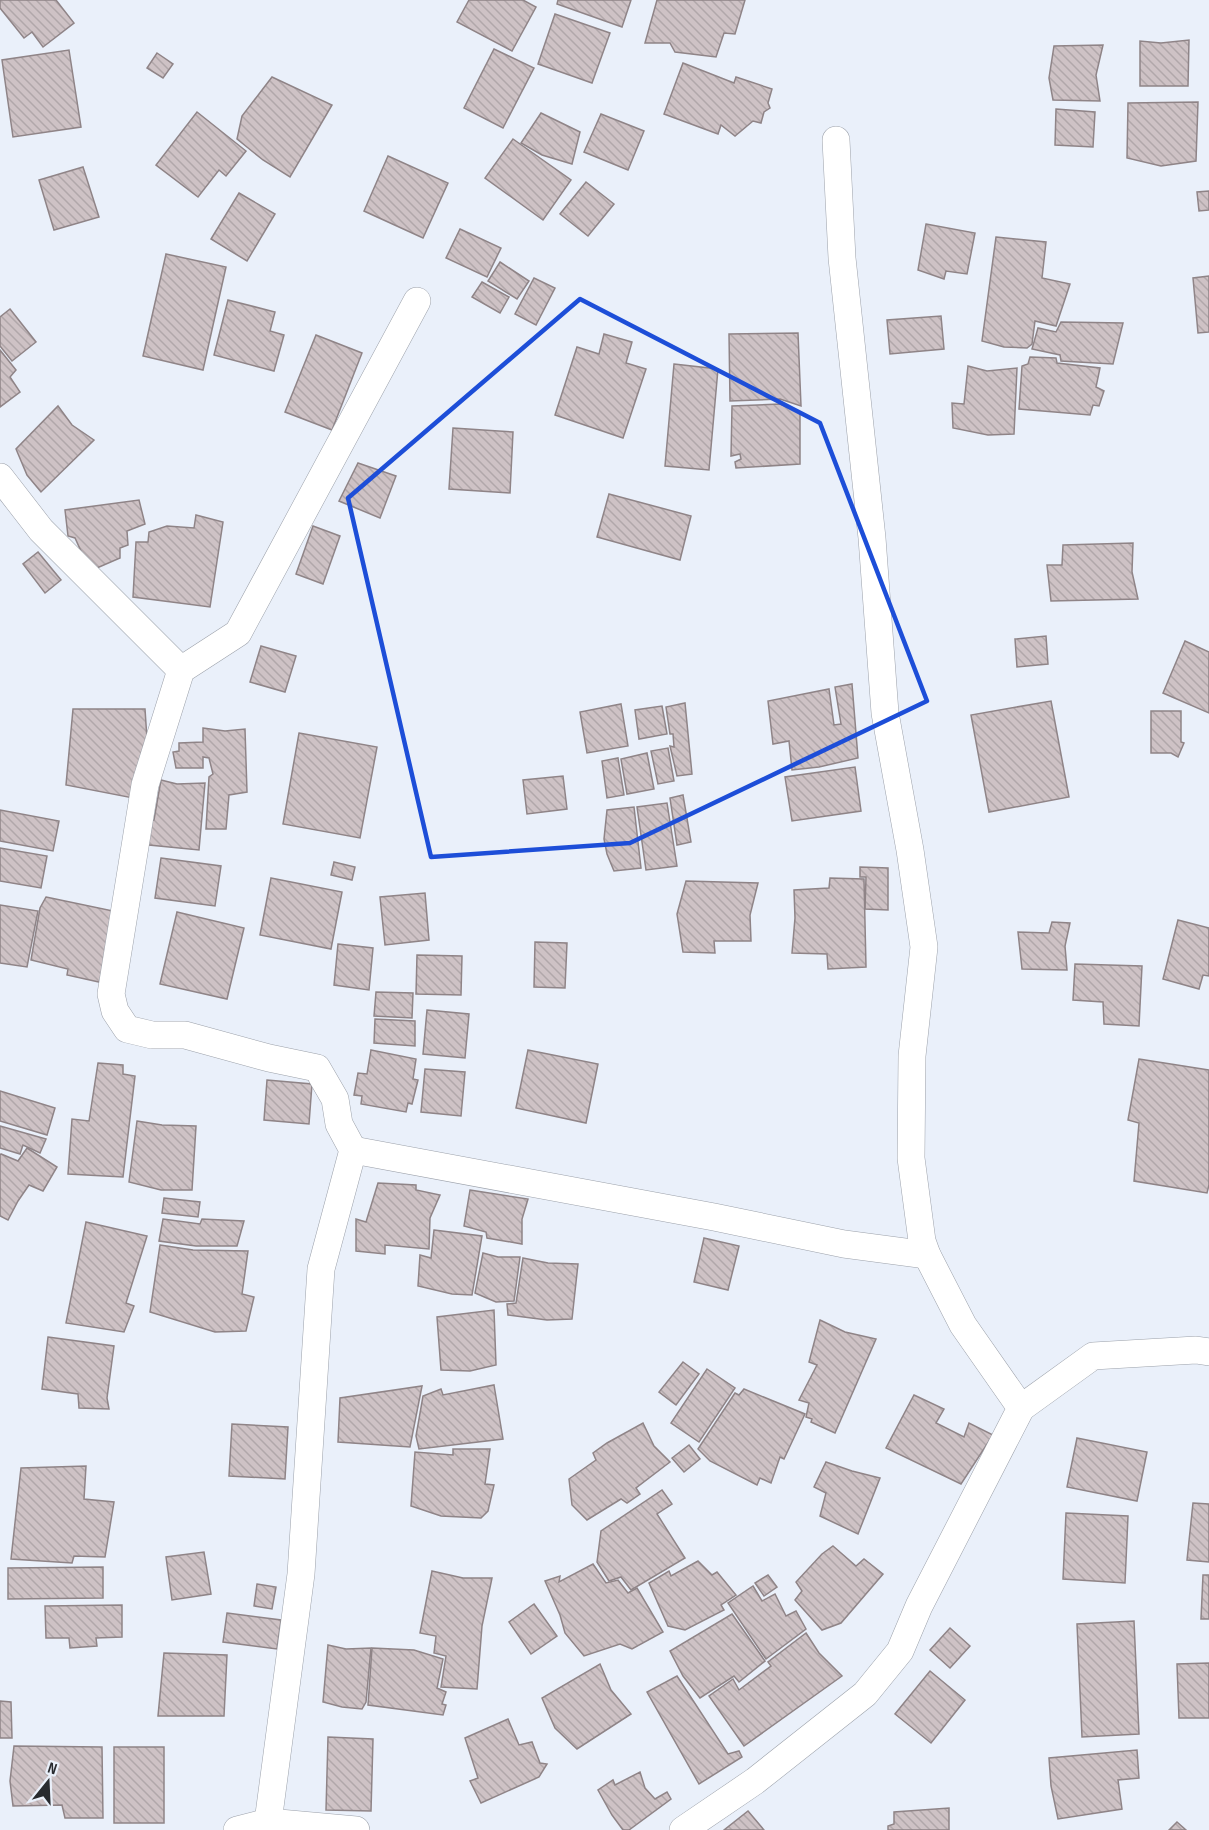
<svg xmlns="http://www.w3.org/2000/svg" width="1209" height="1830" font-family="'Sofia Sans Condensed',sans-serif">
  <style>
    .building { fill: url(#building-back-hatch); stroke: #8f8487; stroke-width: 1.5 }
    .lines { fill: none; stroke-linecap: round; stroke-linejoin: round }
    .street-casing { stroke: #9ca1aa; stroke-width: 28 }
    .street { stroke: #fff; stroke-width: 27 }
    .marked { fill: none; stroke: #1d4ed8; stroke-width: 4.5; stroke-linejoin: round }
  </style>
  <defs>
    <pattern id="building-back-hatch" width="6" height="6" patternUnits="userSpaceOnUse" patternTransform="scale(1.5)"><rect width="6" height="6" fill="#cec2c5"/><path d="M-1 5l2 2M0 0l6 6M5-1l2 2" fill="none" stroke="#b1a7aa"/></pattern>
  </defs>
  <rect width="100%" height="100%" fill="#eaf0fa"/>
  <g class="building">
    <path d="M0,0H56L74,23L43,47L32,32L24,38L0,8Z"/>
    <path d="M469,0H523L536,7L512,51L457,22Z"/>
    <path d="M558,0H631L622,27L557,4Z"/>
    <path d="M657,0H745L735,34L724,33L716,57L675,52L670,43H645Z"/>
    <path d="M555,14L610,33L592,83L538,64Z"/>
    <path d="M1189,40L1188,86H1140V41L1161,43Z"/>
    <path d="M1103,45L1096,75L1100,101L1053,100L1049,78L1054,46Z"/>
    <path d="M494,49L534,68L503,128L464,108Z"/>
    <path d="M69,50L81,127L13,137L2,60Z"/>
    <path d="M157,53L173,64L163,78L147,68Z"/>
    <path d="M683,63L734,83L736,77L772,89L768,103L770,108L764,112L761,123L753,121L735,136L721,125L718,134L664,114Z"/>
    <path d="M272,77L332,105L290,177L263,160L237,139L242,116Z"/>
    <path d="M1198,102L1196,161L1161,166L1127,158L1128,103Z"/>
    <path d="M1056,109L1095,112L1093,147L1055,145Z"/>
    <path d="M197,112L246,151L226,176L219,170L198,197L156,165Z"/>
    <path d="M541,113L580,132L572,164L542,155L521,143Z"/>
    <path d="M601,114L644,131L628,170L584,152Z"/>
    <path d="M513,139L571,180L543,220L485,178Z"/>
    <path d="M388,156L448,183L423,238L364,211Z"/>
    <path d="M83,167L99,217L54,230L39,180Z"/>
    <path d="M586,182L614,204L588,236L560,214Z"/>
    <path d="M1209,191V210L1199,211L1197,192Z"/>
    <path d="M239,193L275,214L247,261L211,239Z"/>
    <path d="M926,224L975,233L967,274L946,271L944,279L918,270Z"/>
    <path d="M460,229L501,248L487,277L446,258Z"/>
    <path d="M996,237L1046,242L1042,278L1070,284L1056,326L1035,321L1032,344L1027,348L1004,347L982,341Z"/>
    <path d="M166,254L226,267L203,370L143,356Z"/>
    <path d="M500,262L529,281L517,299L488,281Z"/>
    <path d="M1209,276V332L1198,333L1193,278Z"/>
    <path d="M534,278L555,288L536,325L515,314Z"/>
    <path d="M482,282L509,297L500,313L472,297Z"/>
    <path d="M228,300L275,312L270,331L284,335L274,371L214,355Z"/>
    <path d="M10,309L36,342L12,361L0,346V317Z"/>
    <path d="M941,316L944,349L890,354L887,320Z"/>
    <path d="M1061,322L1123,323L1113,364L1061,361L1060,355L1032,349L1038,328L1056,332Z"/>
    <path d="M798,333L801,406L780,399L730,401L729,334Z"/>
    <path d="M604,334L632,342L626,363L646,369L623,438L555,415L577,347L599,354Z"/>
    <path d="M316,335L362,353L332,430L285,412Z"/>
    <path d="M0,350L16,370L10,377L20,392L0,407Z"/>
    <path d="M1030,357L1056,358L1057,363L1100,368L1096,387L1104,391L1099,406L1093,405L1090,415L1019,409L1022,366L1028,364Z"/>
    <path d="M674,364L718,369L709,470L665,466Z"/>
    <path d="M968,366L987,371L1017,368L1014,434L988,435L953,428L952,403L964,404Z"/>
    <path d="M780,404L800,412V464L736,468L735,462L741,459L740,454L731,456L732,406Z"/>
    <path d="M58,406L72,425L94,440L41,492L27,475L16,449Z"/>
    <path d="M453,428L513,432L510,493L449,489Z"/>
    <path d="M358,463L396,476L380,518L339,501Z"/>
    <path d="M609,494L691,516L680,560L597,537Z"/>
    <path d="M139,500L145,524L127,531L128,545L120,548V558L90,571L75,538L68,536L65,510Z"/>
    <path d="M196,515L223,522L210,607L133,597L136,542H148L149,532L167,526L194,528Z"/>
    <path d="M313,526L340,536L323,584L296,574Z"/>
    <path d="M1133,543L1132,572L1138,599L1051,601L1047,565H1062L1063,545Z"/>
    <path d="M38,552L61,580L45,593L23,564Z"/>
    <path d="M1046,636L1048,664L1017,667L1015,639Z"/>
    <path d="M1185,641L1209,652V713L1163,693Z"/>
    <path d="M261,646L296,656L285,692L250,682Z"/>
    <path d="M852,684L858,758L819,767L792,770L789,741L773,744L768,701L829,689L834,725L841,724L835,687Z"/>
    <path d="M1051,701L1069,797L989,812L971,715Z"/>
    <path d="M685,703L692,774L677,776L670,746L674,747L673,734H670L666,707Z"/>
    <path d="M621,704L628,746L587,753L580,712Z"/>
    <path d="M662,706L667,734L639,739L635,710Z"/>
    <path d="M73,709H145L147,739L133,798L66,785Z"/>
    <path d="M1151,711H1181V742L1184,743L1178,757L1171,753H1151Z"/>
    <path d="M203,728L225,731L245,729L247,792L229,795L226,829H206L209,777L213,774L209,758L203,757V768H176L173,752L179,751V743L203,742Z"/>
    <path d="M299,733L377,747L360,838L283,824Z"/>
    <path d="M668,748L674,781L658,784L651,751Z"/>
    <path d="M647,753L654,789L627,794L621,759Z"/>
    <path d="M618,758L624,795L607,798L602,761Z"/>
    <path d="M855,767L861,811L792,821L785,777Z"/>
    <path d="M563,776L567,809L527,814L523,780Z"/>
    <path d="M161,780L177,784L205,783L199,850L139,844L144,823L154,820Z"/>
    <path d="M683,795L691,842L677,845L670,798Z"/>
    <path d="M667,803L677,866L646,870L637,807Z"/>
    <path d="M634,807L641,868L614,871L607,854L604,839L607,810Z"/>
    <path d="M0,810L59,821L53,851L0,841Z"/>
    <path d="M0,848L47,856L41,888L0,881Z"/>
    <path d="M161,858L221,866L215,906L155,898Z"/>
    <path d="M334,862L355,867L352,880L331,875Z"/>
    <path d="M860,867L888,868V910L865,909L866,877H860Z"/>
    <path d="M271,878L342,892L331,949L260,935Z"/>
    <path d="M830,878L864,879L866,967L828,969L827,954L792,953L795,918L794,890L829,888Z"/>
    <path d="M686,881L758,883L750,915L751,941H714L715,953L683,952L677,914Z"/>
    <path d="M425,893L429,940L385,945L380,897Z"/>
    <path d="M46,897L118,912L108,984L67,975L68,969L31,960L40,908Z"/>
    <path d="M0,905L38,911L27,967L0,963Z"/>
    <path d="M177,912L244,928L227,999L160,984Z"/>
    <path d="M1178,920L1209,928V976L1203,975L1199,989L1163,979Z"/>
    <path d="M1052,922L1070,923L1065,946L1067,970L1022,969L1018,932L1049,933Z"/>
    <path d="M535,942L567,943L565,988L534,987Z"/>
    <path d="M338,944L373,948L369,990L334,985Z"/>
    <path d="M417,955L462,956L461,995L416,994Z"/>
    <path d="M1075,964L1142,966L1139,1026L1104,1024L1103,1002L1073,1000Z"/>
    <path d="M376,992L413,993L412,1018L374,1016Z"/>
    <path d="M427,1010L469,1014L465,1058L423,1054Z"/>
    <path d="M375,1019L415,1021V1046L374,1043Z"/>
    <path d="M371,1050L416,1059L413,1079L418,1080L412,1104L408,1103L406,1112L361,1104L362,1096L354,1095L358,1073L367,1074Z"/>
    <path d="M528,1050L598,1064L586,1123L516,1108Z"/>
    <path d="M1139,1059L1209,1070V1185L1207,1193L1134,1181L1139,1123L1128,1120Z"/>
    <path d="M98,1063L123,1065V1074L135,1076L123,1177L68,1174L72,1119L89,1121Z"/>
    <path d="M425,1069L465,1072L461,1116L421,1112Z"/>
    <path d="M267,1080L312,1084L309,1124L264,1120Z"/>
    <path d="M0,1091L55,1108L47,1135L0,1121Z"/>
    <path d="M137,1121L162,1125L196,1126L192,1190H161L129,1182Z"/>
    <path d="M0,1126L46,1139L40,1153L23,1145L20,1154L0,1148Z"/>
    <path d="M27,1148L57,1167L43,1191L29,1185L18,1201L8,1220L0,1216V1155L1,1154L18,1161Z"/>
    <path d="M378,1183L416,1185V1190L440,1195L430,1218L429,1249L385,1245V1254L356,1251V1219L366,1222Z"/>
    <path d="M470,1190L528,1199L522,1219V1244L487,1238L486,1232L464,1226Z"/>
    <path d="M164,1198L200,1202L198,1217L162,1213Z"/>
    <path d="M163,1219L200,1224L202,1219L244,1221L237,1246H196L159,1241Z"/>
    <path d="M86,1222L147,1236L126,1303L134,1306L124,1332L66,1323Z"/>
    <path d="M434,1230L482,1236L472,1295L452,1294L418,1286L420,1255L431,1258Z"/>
    <path d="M704,1238L739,1246L728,1290L694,1282Z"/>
    <path d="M160,1245L193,1250L248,1251L242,1294L254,1297L246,1331L215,1332L150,1312Z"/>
    <path d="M483,1253L498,1257H520L514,1301L496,1302L475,1293Z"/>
    <path d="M523,1258L548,1263L578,1264L572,1319L547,1320L508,1315L507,1304L516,1303Z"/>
    <path d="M494,1310L496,1365L470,1371L441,1370L437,1317Z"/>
    <path d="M820,1320L845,1332L876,1339L835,1433L811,1422L812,1419L806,1417L809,1403L799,1400L817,1365L809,1362Z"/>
    <path d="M48,1337L114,1346L107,1398L109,1409L79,1408L78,1394L42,1389Z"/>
    <path d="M683,1362L699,1374L676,1405L659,1392Z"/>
    <path d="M707,1369L735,1388L699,1442L671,1423Z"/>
    <path d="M494,1385L503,1439L419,1449L416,1436L423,1396L441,1389L443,1395Z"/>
    <path d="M422,1386L410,1447L338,1442L340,1398Z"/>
    <path d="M744,1389L805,1414L784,1459L780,1457L771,1483L760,1478L757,1485L710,1461L698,1449L735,1393L739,1395Z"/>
    <path d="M914,1395L944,1409L936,1423L964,1437L969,1423L993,1435L961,1484L886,1448Z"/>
    <path d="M643,1423L654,1446L670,1462L636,1488L640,1494L627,1503L621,1499L587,1520L572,1505L569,1479L596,1460L593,1453L607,1443Z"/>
    <path d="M232,1424L288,1427L285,1479L229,1476Z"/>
    <path d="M1077,1438L1147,1452L1137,1501L1067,1487Z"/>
    <path d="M689,1445L700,1459L684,1472L672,1458Z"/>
    <path d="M453,1449H490L485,1484L494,1485L488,1511L481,1518L441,1516L411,1506L415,1452L453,1455Z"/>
    <path d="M826,1462L852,1471L880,1478L858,1534L820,1516L826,1493L814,1487Z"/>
    <path d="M86,1466L84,1499L114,1502L105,1557L74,1556L72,1563L11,1559L21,1468Z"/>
    <path d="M662,1490L672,1504L657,1514L685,1558L631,1590L621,1577L609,1581L597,1562L601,1531Z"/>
    <path d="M1193,1503L1209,1504V1562L1187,1560Z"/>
    <path d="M1066,1513L1128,1516L1125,1583L1063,1579Z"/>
    <path d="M833,1546L856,1566L864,1559L883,1574L841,1623L822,1630L795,1600L802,1591L796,1582L822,1554Z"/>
    <path d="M204,1552L211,1594L172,1600L166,1557Z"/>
    <path d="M698,1561L712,1575L717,1572L736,1595L721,1605L724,1610L685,1630L668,1626L649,1583L669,1571L671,1576Z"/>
    <path d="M593,1564L606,1583L618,1580L628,1593L637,1588L663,1632L632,1649L620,1644L584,1656L565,1633L560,1615L545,1581L560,1576L559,1582Z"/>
    <path d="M103,1567V1598L8,1599V1568Z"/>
    <path d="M432,1571L463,1578H492L482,1626L477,1689L441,1687L446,1656L434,1653L436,1636L420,1633Z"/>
    <path d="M768,1575L777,1587L764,1596L755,1583Z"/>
    <path d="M1203,1575H1209V1619H1201Z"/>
    <path d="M257,1584L276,1587L272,1609L254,1606Z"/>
    <path d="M753,1586L762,1601L775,1594L786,1616L796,1611L806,1629L766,1659L728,1603Z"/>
    <path d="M534,1604L557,1636L531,1654L509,1622Z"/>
    <path d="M122,1605V1637L96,1638L97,1646L70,1648L69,1638H46L45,1606Z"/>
    <path d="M227,1613L281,1620L277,1649L223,1642Z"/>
    <path d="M732,1614L765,1661L739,1682L734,1676L700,1698L683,1676L670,1651Z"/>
    <path d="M1134,1621L1139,1734L1082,1737L1077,1624Z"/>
    <path d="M950,1628L970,1646L950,1668L930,1650Z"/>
    <path d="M806,1633L819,1653L842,1676L744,1746L709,1696L733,1679L739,1690L771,1666L768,1662Z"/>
    <path d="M328,1645L346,1649L371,1648L366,1702L362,1709L342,1707L323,1702Z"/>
    <path d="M372,1648L414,1650L443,1659L437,1688L446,1692L442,1704L446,1705L443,1715L368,1705Z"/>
    <path d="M164,1653L227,1655L224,1716H158Z"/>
    <path d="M1209,1663V1718H1179L1177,1664Z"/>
    <path d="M600,1664L611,1690L631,1714L577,1749L555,1728L542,1698Z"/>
    <path d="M930,1671L965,1700L931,1743L895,1714Z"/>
    <path d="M677,1676L728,1754L739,1751L742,1757L699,1784L647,1692Z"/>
    <path d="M0,1701L11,1702L12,1738H0Z"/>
    <path d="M508,1719L519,1745L532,1742L540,1763L547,1764L539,1777L481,1803L470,1781L478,1778L465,1738Z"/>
    <path d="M328,1737L373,1739L371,1811L326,1810Z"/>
    <path d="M14,1746L102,1747L103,1818H65L62,1805L13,1806L10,1781Z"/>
    <rect x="114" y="1747" width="50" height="76"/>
    <path d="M1137,1750L1139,1778L1118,1780L1122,1809L1058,1819L1051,1786L1049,1758Z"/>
    <path d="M640,1772L645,1788L655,1799L667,1792L671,1799L629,1830H623L612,1815L598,1790L613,1780L615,1785Z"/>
    <path d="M949,1808V1830H888V1826L894,1824V1812Z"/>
    <path d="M748,1811L764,1830H724Z"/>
    <path d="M1177,1822L1186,1830H1169Z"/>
  </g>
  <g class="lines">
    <defs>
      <g id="street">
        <path d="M0,477L41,530L181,670"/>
        <path d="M353,1150L714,1217L844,1244L927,1255"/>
        <path d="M1021,1408L1093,1356L1196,1350L1209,1352"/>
        <path d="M268,1822L301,1574L321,1269L353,1150L339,1124L335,1099L317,1068L269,1058L185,1035H152L127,1029L115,1011L111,994L145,785L181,670L238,633L417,301"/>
        <path d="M237,1830L268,1822L356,1830"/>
        <path d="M683,1830L755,1781L865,1694L900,1651L919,1606L1021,1408L963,1325L927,1255L922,1241L911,1158L912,1056L924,947L910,850L885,713L872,538L842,258L836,140"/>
      </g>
    </defs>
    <use href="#street" class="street-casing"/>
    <use href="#street" class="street"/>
  </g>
  <path class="marked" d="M580,299L820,423L927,701L630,843L431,857L348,498Z"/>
  <g transform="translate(48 1782) rotate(18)" stroke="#eaf0fa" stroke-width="4.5" paint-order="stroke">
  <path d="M0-4.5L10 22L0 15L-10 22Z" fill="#282a2e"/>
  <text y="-9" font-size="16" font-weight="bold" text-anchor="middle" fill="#282a2e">N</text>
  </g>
</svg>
